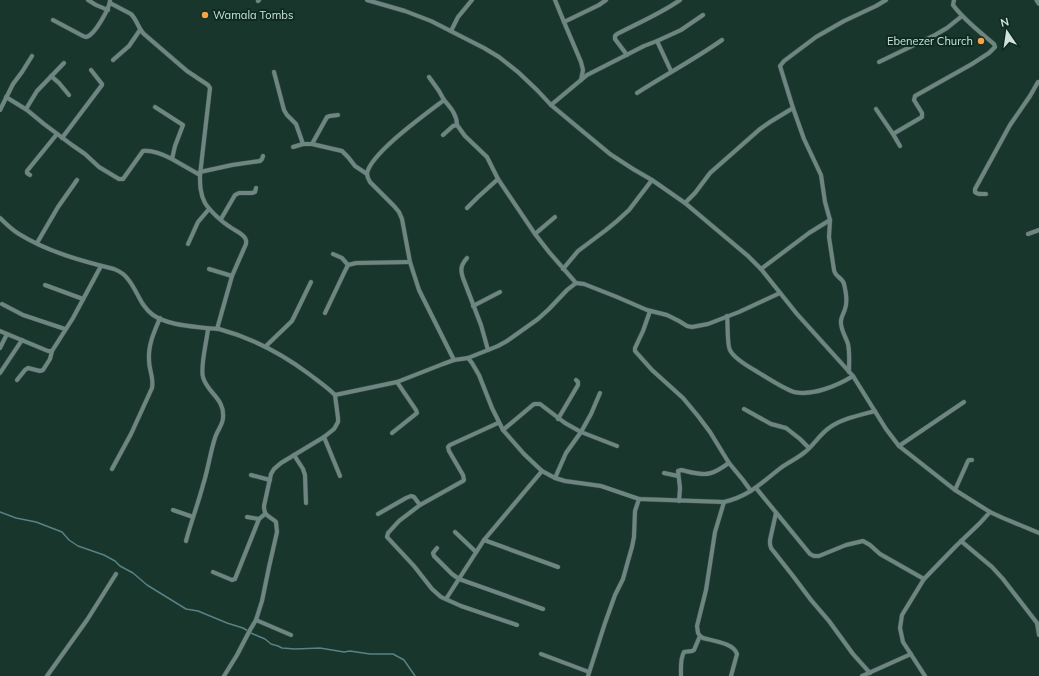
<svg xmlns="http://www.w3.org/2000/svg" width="1039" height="676" font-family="Mulish,sans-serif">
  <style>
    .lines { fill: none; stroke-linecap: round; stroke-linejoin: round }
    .stream { stroke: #578286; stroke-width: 1.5 }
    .minor-casing { stroke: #365247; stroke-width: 5 }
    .tertiary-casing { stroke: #365247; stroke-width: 6 }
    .minor { stroke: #6f8582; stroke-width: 4 }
    .tertiary { stroke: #6f8582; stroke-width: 5 }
    .poi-dot { fill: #f6a247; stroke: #0d2c21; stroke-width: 1.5 }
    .labels { text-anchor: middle; stroke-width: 4; stroke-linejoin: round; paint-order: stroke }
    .poi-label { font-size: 11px; fill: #d1e2db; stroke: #0d2c21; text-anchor: start }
  </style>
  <rect width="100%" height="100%" fill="#18362b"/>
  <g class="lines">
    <path class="stream" d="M0,512L16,518L36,522L62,532L69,540L78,546L104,555L115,561L120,566L133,573L147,585L186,609L198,611L227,623L243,628L253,634L265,639L271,644L278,646L282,648L295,649L320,648L344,652L350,651L370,654H393L404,660L415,676"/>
    <defs>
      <g id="minor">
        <path d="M88,0L96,5L108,10"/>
        <path d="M367,0L405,11L431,21L484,48L499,57L518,72L537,90L551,105L610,154L633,169L652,180L685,203L748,256L761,269L797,314L853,376L886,429L899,446L955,490L990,512L1003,518L1039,533"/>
        <path d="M555,0L564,22"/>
        <path d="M258,1L259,0"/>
        <path d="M110,3L131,14C137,20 138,28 144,34L187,71L208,85L210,88L200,175C200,184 200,194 205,203C210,211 222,222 230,227C234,230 242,233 245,238C247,241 246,241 246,244L232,276L217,329"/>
        <path d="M53,20L83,36C84,36 85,37 86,37C94,36 110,8 110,0"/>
        <path d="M451,31L458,17L472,0"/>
        <path d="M657,41L671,71"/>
        <path d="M627,55L615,39V36L617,34C638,23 660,14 680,0"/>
        <path d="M113,60L129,46L140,30"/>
        <path d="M879,62L935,35L947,28L962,16"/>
        <path d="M274,72L284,110L287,115L296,124L303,144"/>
        <path d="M51,76L59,83L69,95"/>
        <path d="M429,77L439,91L444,100C426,114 372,152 367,173C367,177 368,179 370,182L394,206L399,212L402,219L410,262L419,290L454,360"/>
        <path d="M581,80L583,70L581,62L564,22L599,5L606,0"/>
        <path d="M637,93C665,75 695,59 722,40"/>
        <path d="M6,97L27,110L44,124L72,145L85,154L99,167L119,179H123L143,151C152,150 164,155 172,159"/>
        <path d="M444,100C451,108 457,115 457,125"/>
        <path d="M551,105L587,75L644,46L657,41L681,30L703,15"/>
        <path d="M155,107L183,125L175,146L172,159L200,175"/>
        <path d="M26,109L37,91L64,63"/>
        <path d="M876,109L893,134L900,146"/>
        <path d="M0,110L13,84L22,72L32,56"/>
        <path d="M893,134L922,117V113L914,100L915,96L972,64L989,53L995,47L994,44C980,32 964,20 953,5L954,0"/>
        <path d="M443,135L453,126L457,125L465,136L487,157L498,179L535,234L549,252L576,283"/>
        <path d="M62,138L102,85V84L91,70"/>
        <path d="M312,144L327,117L330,116L338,115"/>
        <path d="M293,147L303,144H312L342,151L348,157L355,166L367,174"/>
        <path d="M200,172L232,165L260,161L262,159L263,156"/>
        <path d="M30,175L27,173V171L57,134"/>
        <path d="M986,194C982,194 978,195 975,192V189L1010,125L1030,96L1038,82H1039"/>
        <path d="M685,203L695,193L710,173L760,129L770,122L793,108"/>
        <path d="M467,208L478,197L498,179"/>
        <path d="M0,218C6,224 12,230 19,234C48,252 82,261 114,269C119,271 124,274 127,278C137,289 140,306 153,315C168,325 189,326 206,328C210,329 215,328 219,329C252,338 281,353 309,374C318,381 327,387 335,395L397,382L443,364L454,360L468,358L498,346L507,341L538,319L549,309L567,290L576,283L584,284L617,297L647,310L667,315L679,321L687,326L692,327L708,324L739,312L780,293"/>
        <path d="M221,219L235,195L239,193H252L255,192L256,188"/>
        <path d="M535,234L555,217"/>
        <path d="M1028,234L1039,230"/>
        <path d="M37,243L58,207L77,180"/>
        <path d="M188,244L198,222L209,209"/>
        <path d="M333,254L342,258L348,265"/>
        <path d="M467,258C461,265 460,269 463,278L481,325L488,350"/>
        <path d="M209,269L232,276"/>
        <path d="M563,269L578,251L606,230L617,221L629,210L652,180"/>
        <path d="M761,269L809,233L830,220"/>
        <path d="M45,285L83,299"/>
        <path d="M2,304L23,315L65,329"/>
        <path d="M473,306L500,292"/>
        <path d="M650,311L643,331L635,348V351L652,370L683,398L698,416L710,432L729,463L743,480L751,491"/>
        <path d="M325,313L344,273L348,265L356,263L410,262"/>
        <path d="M727,316C728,323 727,345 730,350C733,357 749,367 756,371C766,377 784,389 794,392C812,396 837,386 853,376"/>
        <path d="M0,331L48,351H52L73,318L101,266"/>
        <path d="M266,346L292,321L311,282"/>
        <path d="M0,348L7,334"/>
        <path d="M468,358L472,363L479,375L492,408L503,430L524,454L542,471L555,478L565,481L601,486L639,499L724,502C750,496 762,482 782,467C789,462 798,458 805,452C814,445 820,434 829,428C841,419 860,415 875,411"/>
        <path d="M849,372C849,363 850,353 848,344C846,337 840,329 841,321C841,317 844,313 845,309C848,301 846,292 844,284C843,278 835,277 834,270L829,237L830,220L825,202L821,175L804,139L793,108L780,66L784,61L816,37L844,21L876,6L886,0"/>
        <path d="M0,373L22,340"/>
        <path d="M17,380L25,370L28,368L40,371L43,370L50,359L52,351"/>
        <path d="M744,409L771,424L786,428L800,439L809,448"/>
        <path d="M558,419L578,385V382L576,380"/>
        <path d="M498,423L450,445L448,447L449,451L463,475L464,480L463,481L420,505L399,521L388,533L387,537L414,566L432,589L441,597L461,606L517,625"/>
        <path d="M503,430L534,404H540L565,423L581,432L617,446"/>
        <path d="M392,433L417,413L416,410L397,382"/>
        <path d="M324,437L340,476"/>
        <path d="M899,446L964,402"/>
        <path d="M294,455L303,469L305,475L306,503"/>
        <path d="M112,469L131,434L152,388C154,377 149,371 149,360C148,345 154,332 160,318"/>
        <path d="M664,473L678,476"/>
        <path d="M251,475L270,480"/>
        <path d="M555,478L566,453L581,432L591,414L600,393"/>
        <path d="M756,488L810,554L814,556H819L846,545L863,541L870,545L880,554L924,579"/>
        <path d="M955,490L968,461L969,460H972"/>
        <path d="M679,501L680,488L678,471L681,470C691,472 702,476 711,473C718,471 724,466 729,463"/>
        <path d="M724,502L715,532L706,590L697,626L698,633L700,636L703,638C713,641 734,643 737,654L731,676"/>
        <path d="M173,510L193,517"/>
        <path d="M776,513L770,540V544L771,548L793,576L811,600L829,621L853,654L870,673"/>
        <path d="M378,514L406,498L411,496L414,497L420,505"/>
        <path d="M247,517L259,519"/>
        <path d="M455,532L476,552"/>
        <path d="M484,540L558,567"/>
        <path d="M186,541C191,522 198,504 203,485C208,470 210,453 215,438C217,431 223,424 223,418C225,398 207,393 203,377C200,367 207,340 208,329"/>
        <path d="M961,541L992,567L1003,579L1037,623L1039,635"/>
        <path d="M437,548L433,553L434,556L452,574L459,579L543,609"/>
        <path d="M213,572L232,580L235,579L259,519L265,514"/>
        <path d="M446,599L484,540L542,471"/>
        <path d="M256,620L291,635"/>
        <path d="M541,654L589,672"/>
        <path d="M47,676L87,620L116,574"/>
        <path d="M224,676L237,655L250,630L256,620L262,601L269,567L277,532L276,522C270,516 264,517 264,506L271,474L274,469L281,463L324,437L334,429L338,422V418L335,395"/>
        <path d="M588,676L605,623L615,595L623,579L628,561L632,547L634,537L635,511L639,499"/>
        <path d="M681,676C681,668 680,659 684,652L692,651L694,650L700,636"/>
        <path d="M862,676L911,654"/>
        <path d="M925,676L903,642L900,628L902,615L924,579L956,546L980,523L990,512"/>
      </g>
      <path id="tertiary" d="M1037,0L1039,3"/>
    </defs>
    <use href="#minor" class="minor-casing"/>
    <use href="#tertiary" class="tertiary-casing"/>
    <use href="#minor" class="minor"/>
    <use href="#tertiary" class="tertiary"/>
  </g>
  <g class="poi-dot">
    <circle cx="205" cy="15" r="4"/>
    <circle cx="981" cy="41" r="4"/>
  </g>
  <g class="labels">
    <g class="poi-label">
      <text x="213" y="19">Wamala Tombs</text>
      <text x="973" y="45" text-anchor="end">Ebenezer Church</text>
    </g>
  </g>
  <g transform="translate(1007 32) rotate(347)" stroke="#0d2c21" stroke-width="3" paint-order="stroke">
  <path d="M0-3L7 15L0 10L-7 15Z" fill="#d1e2db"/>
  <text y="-6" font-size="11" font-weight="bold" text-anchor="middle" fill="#d1e2db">N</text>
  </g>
</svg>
